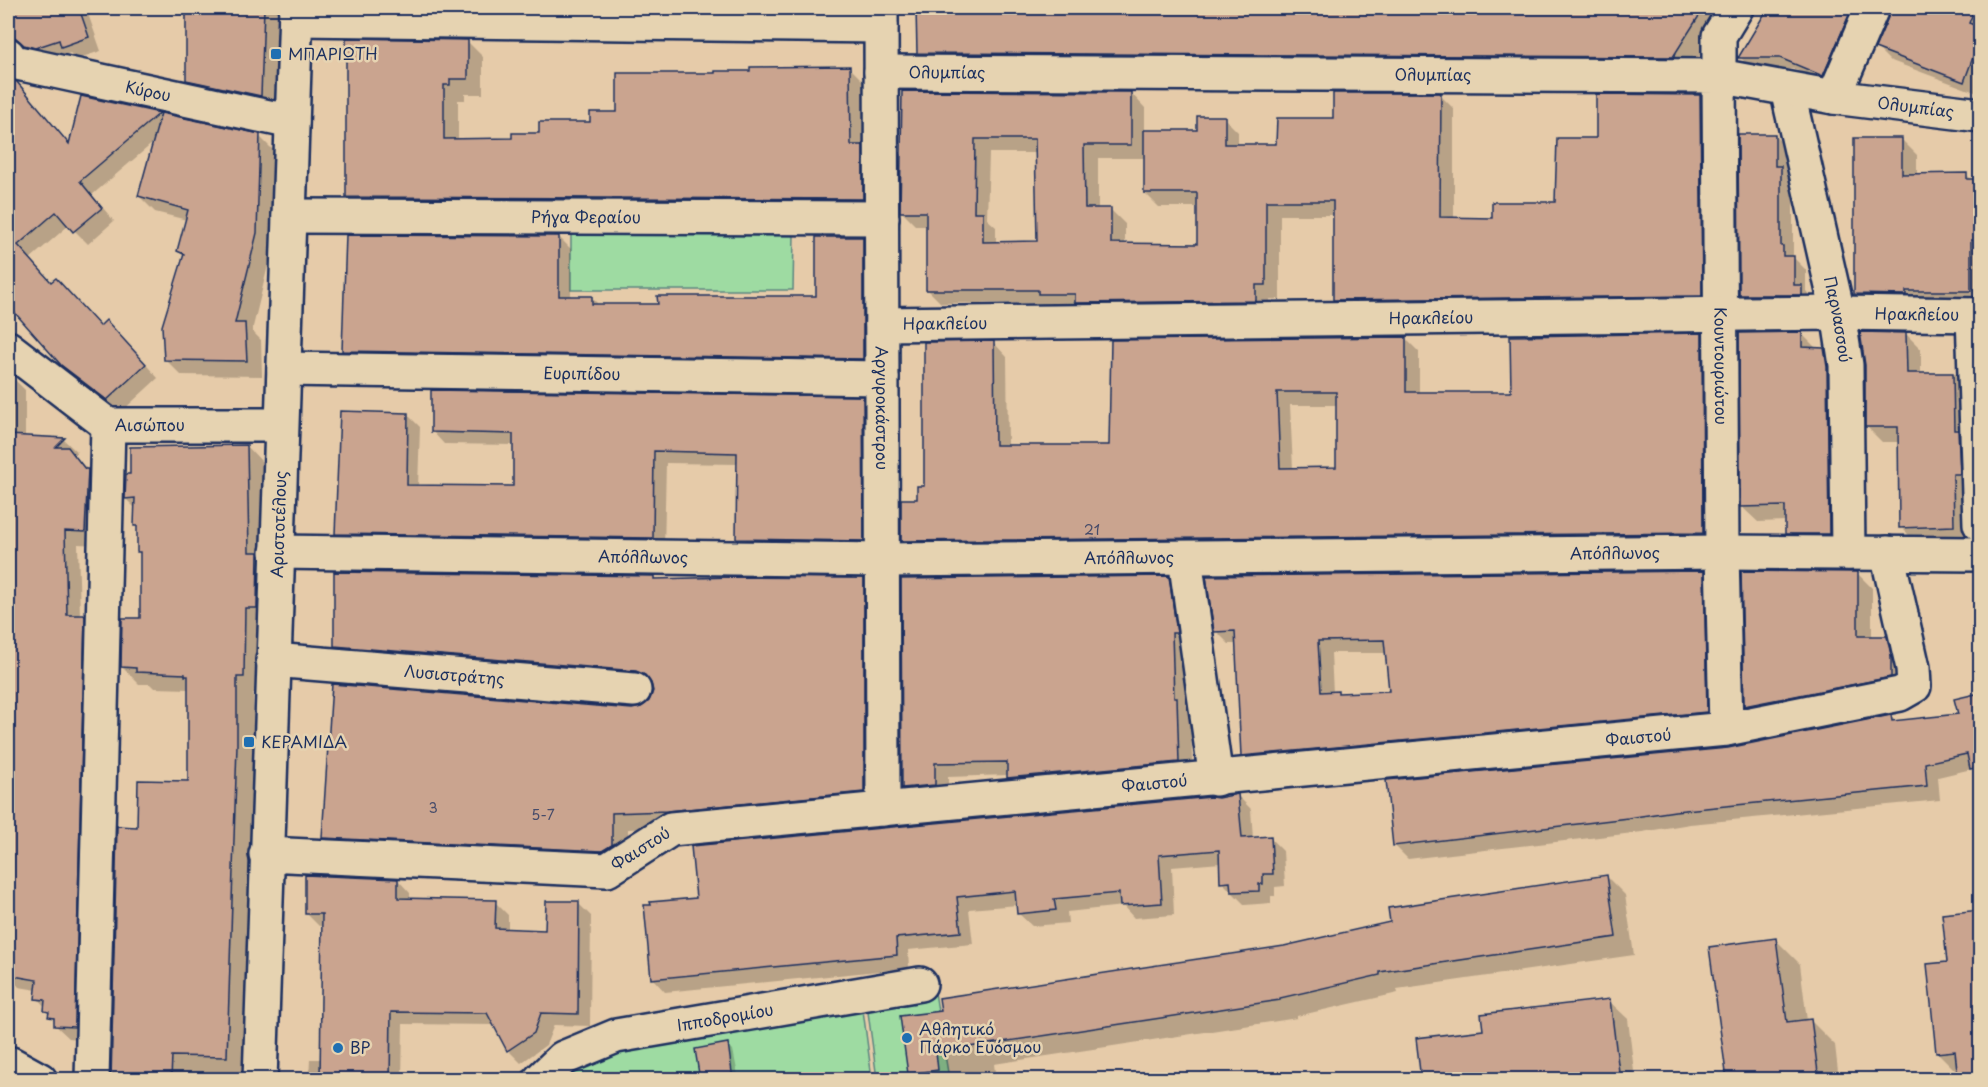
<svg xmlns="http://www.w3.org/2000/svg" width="1988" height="1087" font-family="'Playpen Sans',sans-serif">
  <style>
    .green { fill: #9edba2; stroke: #5c8580; stroke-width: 1.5 }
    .shadow { fill: #0003; fill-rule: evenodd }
    .building { fill: #caa48f; stroke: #1b2f5e; stroke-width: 1.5; fill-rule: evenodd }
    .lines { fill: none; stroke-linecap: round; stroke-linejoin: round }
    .street-casing { stroke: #1b2f5e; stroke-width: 38 }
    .secondary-casing { stroke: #1b2f5e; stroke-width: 38 }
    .street { stroke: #e6d3b1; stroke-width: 33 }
    .secondary { stroke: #e6d3b1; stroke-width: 33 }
    .poi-dot { fill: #1f6fb2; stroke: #e6d3b1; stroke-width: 2 }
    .labels { text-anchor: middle; stroke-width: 5; stroke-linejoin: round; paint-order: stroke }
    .number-label { font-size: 14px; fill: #474c6a }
    .poi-label { font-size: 16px; fill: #1b2f5e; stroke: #e6d3b1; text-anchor: start }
    .street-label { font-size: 16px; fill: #1b2f5e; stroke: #e6d3b1 }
  </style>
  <rect width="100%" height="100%" fill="#e6cba9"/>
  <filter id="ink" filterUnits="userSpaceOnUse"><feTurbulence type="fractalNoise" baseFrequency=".0167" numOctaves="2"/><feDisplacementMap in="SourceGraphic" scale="12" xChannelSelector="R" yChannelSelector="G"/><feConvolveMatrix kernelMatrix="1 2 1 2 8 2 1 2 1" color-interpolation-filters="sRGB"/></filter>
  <g filter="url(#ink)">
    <g class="green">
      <path d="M571,233L794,234L793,290H571Z"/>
      <path d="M934,986L949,1079H877L866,997Z"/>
      <path d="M861,995L872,1079L540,1080L563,1058Z"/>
    </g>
    <g class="shadow">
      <path d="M8,8H86L101,51L76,59L70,53L49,60L8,56Z"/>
      <path d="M181,8H277L274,108L201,93L188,80V32L185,29V15L181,11Z"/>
      <path d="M360,8H877V13Z"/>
      <path d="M918,8H1729L1689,72L935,69L919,53Z"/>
      <path d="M1769,8H1871L1835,87L1794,69H1752L1740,57Z"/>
      <path d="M1892,8H1980V94L1889,60L1877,48L1891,16Z"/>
      <path d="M467,41L483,57V94H465V100H458V141L513,140L592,123L751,72V68L849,67L865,83L877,214L363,212L348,197Z"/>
      <path d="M8,81L17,83L30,97L70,145L83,98L259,136L275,152L272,249L252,331L261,340L262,376L181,375L165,359L185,257L178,251L187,220L155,212L139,196L154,142L92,195L114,221L88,244L69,225L30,259L52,283L100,327L119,335L158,378L121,412L76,378L8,306Z"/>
      <path d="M903,92L1131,93L1145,108V131H1198L1224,118L1238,132V145L1278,146L1334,119L1440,95L1454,109V219H1493L1557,203L1598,140L1700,96L1714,110L1715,309L1349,314L1335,299V215H1280V299H1270V314L1053,308L1049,303H941L927,289V226H916L902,212ZM989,153H1037L1039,242L996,243V227L987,219ZM1098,158H1145V193L1159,207H1198V245L1125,244V224L1111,210H1098Z"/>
      <path d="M1774,135L1787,148V174L1793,180V257L1806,270V291L1814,300L1753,307L1741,295Z"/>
      <path d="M1901,139L1917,155V175H1967L1973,181H1980V306L1872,310L1856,294Z"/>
      <path d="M559,237L571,249V297H591L599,305H659L818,297L862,238L874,250L875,371L355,363L343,351Z"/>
      <path d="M1802,334L1817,349H1824L1839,365L1844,549H1802L1786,533V521L1758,522L1742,507Z"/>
      <path d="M1906,334L1921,349V375L1956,374L1971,389L1968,541L1916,542L1901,527L1900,442H1882L1867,427L1866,365Z"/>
      <path d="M1701,335L1715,348L1716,546L916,554L903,540L918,501L994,343L1007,357L1008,446H1111L1405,338L1419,352V394H1512ZM1290,405H1338V469H1293Z"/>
      <path d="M8,373L25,390V438L64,440L77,452L74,455L101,484L98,545L78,544L80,616H83L97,630L87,1040L69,1038L55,1025V1022L46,1011V1008L37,998V990L19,987L8,975Z"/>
      <path d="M863,398L875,410V553L749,551L737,539L738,464L666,463L664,550L349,546L337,533L408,415L420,427L418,487L514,488L515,445L444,444L432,431Z"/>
      <path d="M247,446L263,463L265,561L260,693H253V763L243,1073L188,1072V1080H112L139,829L190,783V689L154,688L150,684H139L122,667L142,619V554L139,551L136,509L126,499Z"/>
      <path d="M1703,572L1716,586L1720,725L1256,769L1242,756L1237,644H1229L1216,631ZM1331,653H1387L1391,692L1340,695L1333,693Z"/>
      <path d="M1857,573L1872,588V638L1886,637L1900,652L1905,691L1760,720L1746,706Z"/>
      <path d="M654,577L657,581L863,580L880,597V808L684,827L628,829V861L340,854L323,837L633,710L643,708L651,701L654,691L653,688L352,663L335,646Z"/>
      <path d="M1168,578L1182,591L1187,710L1190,713L1193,775L1022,792L1008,778V775L948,777V799L917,801L903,788Z"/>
      <path d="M1980,694V767L1938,777L1940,800L1690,824L1642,832L1408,859L1394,845L1728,749L1891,716L1896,722L1959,716L1956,700Z"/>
      <path d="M1238,796L1251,809L1253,839L1270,838L1283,851L1285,886L1275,887V896H1271V903L1245,905L1222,882L1221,863L1172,867L1174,915L1134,918L1123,906L1067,912L1068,923L1032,926L1019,914L1018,905L969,909L973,944L908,950L909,968L665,992L653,979L697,899Z"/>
      <path d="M1607,877L1625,895L1634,955L1397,989L1398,993L1297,1016V1018L994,1064L996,1080H916L909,1073L943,1012L1284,948Z"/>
      <path d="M398,880L410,893V900L495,902L508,915V930L547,932L578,903L591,916L590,1026L554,1025L546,1045L521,1063L508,1050L495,1025L403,1024L402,1080H309L310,1059H322L323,926H319L306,913Z"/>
      <path d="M1980,911V1080H1959V1074L1938,1053L1948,964L1943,915Z"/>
      <path d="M1776,940L1800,964L1807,1021L1810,1020L1835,1045L1839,1080H1728Z"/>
      <path d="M1609,1001L1628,1019L1635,1080H1423L1485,1031Z"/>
      <path d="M727,1044L733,1050L739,1080H702Z"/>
    </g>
    <g class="building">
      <path d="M8,8H79L89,37L61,47L59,40L35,48L24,45L16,38L8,36Z"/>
      <path d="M186,8H264L261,96L186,80Z"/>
      <path d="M916,8H1704L1673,57L917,53Z"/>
      <path d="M1768,8H1852L1823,76L1780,58H1738Z"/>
      <path d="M1890,8H1975L1969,23L1980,27V38L1964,82L1875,48L1889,15Z"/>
      <path d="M346,38L468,40V79H450V85H444V139L512,138V133H539V122H590V112H617V73H715V71H750V67L850,66L851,145H863V199L346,197Z"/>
      <path d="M8,79L17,82L69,144L81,96L160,113L80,181L102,208L73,232L56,212L18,245L51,282L56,278L100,326L106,320L146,364L107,400L61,365L8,305Z"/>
      <path d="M902,91L1131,92V145H1084L1085,208H1111V243L1197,244V193H1144V130H1197V116H1225V144H1276L1277,118H1333V93H1441L1440,217L1492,218V202H1555L1557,138H1596V94L1700,95L1702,296L1333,300V201H1266V285H1256V301L1075,303V294H1038V290H926V212H900ZM975,139H1035L1037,241L983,242V212H974Z"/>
      <path d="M161,113L260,134L257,233L235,323H245L247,361L164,360L162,326L184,254L177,251L188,210L138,196Z"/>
      <path d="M1738,134H1775V166H1781V246H1783V256H1794V285H1802V295H1739Z"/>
      <path d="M1854,138H1902V174L1967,173V179H1980V240H1971V291H1906V295L1854,294Z"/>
      <path d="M346,235L559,236V296H592V304H658L657,296H816V237H863V359L342,351Z"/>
      <path d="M1802,332V347L1824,348L1827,367L1829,534H1785V506L1740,507L1739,333Z"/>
      <path d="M1860,332L1906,333L1907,373H1953L1954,430H1958L1960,474H1953L1954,526L1899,528L1898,427H1865V365Z"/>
      <path d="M1702,333L1703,533L901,541V499H917V486H924V342L994,341L995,445H1109L1111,340L1406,337V392H1511L1510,336ZM1277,392H1336V467L1280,468Z"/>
      <path d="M431,390L863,396L864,541L736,539L737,453L654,451L653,538L335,534L340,411L408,413L407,485L513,486V434L431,432Z"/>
      <path d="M8,435L65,438L56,447H68L85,469H88L85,532L65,531L67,615H84L85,617L75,1027L54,1026V1018L48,1017L49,1012L44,1011L45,1000L35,999L37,980L8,975Z"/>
      <path d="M247,445L249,552H258L257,605V608H245L244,677H237V745L227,1057L172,1056L171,1080H111L117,826L137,827L138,780L188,781V676H185V674L136,672V668L121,667L122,618H140V552H137V526H134L135,498L125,499L126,474H130V447Z"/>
      <path d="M1704,571L1707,712L1241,756L1235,631L1214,632L1206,576ZM1384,640L1389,691L1338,693V691L1321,692L1318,641Z"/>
      <path d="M1741,571L1858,572V636H1887L1891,655V677L1744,706Z"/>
      <path d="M334,572L654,576V579L735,577L864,578V792L667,811L612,813V845L602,851L322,838L332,684L632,709L641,707L649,701L653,691L651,683L645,675L636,671L334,646Z"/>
      <path d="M1169,576L1177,633H1172L1174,698H1177L1179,762L1007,778V762L935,763V785L902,788L901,579Z"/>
      <path d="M1980,693V767L1970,769L1967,754L1925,763L1927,786L1675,811L1628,818L1393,846L1386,780L1728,748L1891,715L1892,721L1958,714L1954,699Z"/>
      <path d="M1238,794L1242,838L1271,836L1273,874H1263V884H1259V891L1231,892L1230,882L1220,883L1219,850L1159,855L1162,903L1120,906L1119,893L1054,899L1056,910L1017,914L1015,891L957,897L961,932L896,938L897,955L651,979L644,905H651L650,902L696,898L691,846L1211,797L1218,798Z"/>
      <path d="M305,875L398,879V898L496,900L495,928L545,930L546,901H579L578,1014L541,1013L534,1033L507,1051L487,1013L391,1012L390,1080H320L322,914H305Z"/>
      <path d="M1607,875L1616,937L1380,972V975L1280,998V1000L936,1052L938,1070L908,1074L900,1016L941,1011L939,998L1284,946L1390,922L1388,908Z"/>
      <path d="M1980,910V1080H1958L1955,1051L1936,1053L1927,964L1947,962L1942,914Z"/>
      <path d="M1776,938L1787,1022L1811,1019L1819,1080H1727L1709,947Z"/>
      <path d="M1610,999L1620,1080H1421L1416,1038L1483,1030L1481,1014Z"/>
      <path d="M728,1043L733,1080H700L695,1049Z"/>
    </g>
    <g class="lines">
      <defs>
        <g id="street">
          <path id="s1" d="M881,8L883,809"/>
          <path d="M296,19L881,26"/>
          <path id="s2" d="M8,55L13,62L292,122"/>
          <path id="s3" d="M881,72L1719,76L1722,552L1726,729"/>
          <path id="s4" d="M1787,89L1838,313L1846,365L1848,553"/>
          <path d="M1834,97L1872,8"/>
          <path id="s5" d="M289,216L882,218"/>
          <path d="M1973,315L1980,524"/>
          <path id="s6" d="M882,324L1838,313L1980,315"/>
          <path id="s7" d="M8,348L108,425H281"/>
          <path id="s8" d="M284,369L882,378"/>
          <path id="s9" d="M277,552L883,560L1722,552L1980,554"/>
          <path d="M1185,558L1216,779"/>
          <path id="s10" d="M273,660L634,690"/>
          <path id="s11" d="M266,854L607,870L671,829L1726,729L1900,694L1914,686L1913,668L1887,553"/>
          <path d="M11,1064L40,1080"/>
          <path d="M92,1080L108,425"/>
          <path id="s12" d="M540,1080L563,1058L616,1036L920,984"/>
        </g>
        <g id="secondary">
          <path id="s13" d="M1736,8L1719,36V76L1834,97L1980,115"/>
          <path id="s14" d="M260,1080L296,8"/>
        </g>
      </defs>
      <use href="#street" class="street-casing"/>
      <use href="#secondary" class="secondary-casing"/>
      <use href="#street" class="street"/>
      <use href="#secondary" class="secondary"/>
    </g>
  </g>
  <g class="poi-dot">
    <rect x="270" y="48" width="12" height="12" rx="3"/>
    <rect x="243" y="736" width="12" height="12" rx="3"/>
    <circle cx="907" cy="1038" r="6"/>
    <circle cx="338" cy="1048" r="6"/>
  </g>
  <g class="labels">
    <g class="number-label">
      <text x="1092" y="535">21</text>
      <text x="433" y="813">3</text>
      <text x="543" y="820">5-7</text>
    </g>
    <g class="poi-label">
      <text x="288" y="60">ΜΠΑΡΙΩΤΗ</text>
      <text x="261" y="748">ΚΕΡΑΜΙΔΑ</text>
      <text x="919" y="1035">Αθλητικό<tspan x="919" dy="18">Πάρκο Ευόσμου</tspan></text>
      <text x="350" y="1054">BP</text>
    </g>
    <g class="street-label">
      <text dy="6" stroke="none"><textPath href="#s3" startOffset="66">Ολυμπίας</textPath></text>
      <text dy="6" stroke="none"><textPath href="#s3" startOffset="552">Ολυμπίας</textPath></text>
      <text dy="6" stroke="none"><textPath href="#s2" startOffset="147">Κύρου</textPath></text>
      <text dy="6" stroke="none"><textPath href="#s13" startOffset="272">Ολυμπίας</textPath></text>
      <text dy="6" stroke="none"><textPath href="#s5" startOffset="297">Ρήγα Φεραίου</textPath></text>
      <text dy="6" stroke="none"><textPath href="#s6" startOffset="1035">Ηρακλείου</textPath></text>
      <text dy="6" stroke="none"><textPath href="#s6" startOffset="549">Ηρακλείου</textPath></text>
      <text dy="6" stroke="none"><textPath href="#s4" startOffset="236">Παρνασσού</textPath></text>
      <text dy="6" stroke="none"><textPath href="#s6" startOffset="63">Ηρακλείου</textPath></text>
      <text dy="6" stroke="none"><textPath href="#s3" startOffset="1128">Κουντουριώτου</textPath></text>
      <text dy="6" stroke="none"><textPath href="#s8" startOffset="298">Ευριπίδου</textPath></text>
      <text dy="6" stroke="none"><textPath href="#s1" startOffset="400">Αργυροκάστρου</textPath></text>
      <text dy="6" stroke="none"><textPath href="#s7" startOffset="168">Αισώπου</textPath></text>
      <text dy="6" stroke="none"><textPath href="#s14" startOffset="556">Αριστοτέλους</textPath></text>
      <text dy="6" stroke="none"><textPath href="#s9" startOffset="1338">Απόλλωνος</textPath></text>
      <text dy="6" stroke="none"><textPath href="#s9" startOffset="366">Απόλλωνος</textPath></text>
      <text dy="6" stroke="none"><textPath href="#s9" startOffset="852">Απόλλωνος</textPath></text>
      <text dy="6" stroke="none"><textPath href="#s10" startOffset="182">Λυσιστράτης</textPath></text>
      <text dy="6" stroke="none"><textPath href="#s11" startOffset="1389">Φαιστού</textPath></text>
      <text dy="6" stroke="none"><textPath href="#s11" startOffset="903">Φαιστού</textPath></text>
      <text dy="6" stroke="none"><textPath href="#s11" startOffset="381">Φαιστού</textPath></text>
      <text dy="6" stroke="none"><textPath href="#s12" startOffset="200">Ιπποδρομίου</textPath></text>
    </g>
  </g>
  <rect width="1988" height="1087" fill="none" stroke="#e6d3b1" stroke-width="30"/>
  <rect x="15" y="15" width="1958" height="1057" fill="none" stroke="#1b2f5e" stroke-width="2" filter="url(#ink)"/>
</svg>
